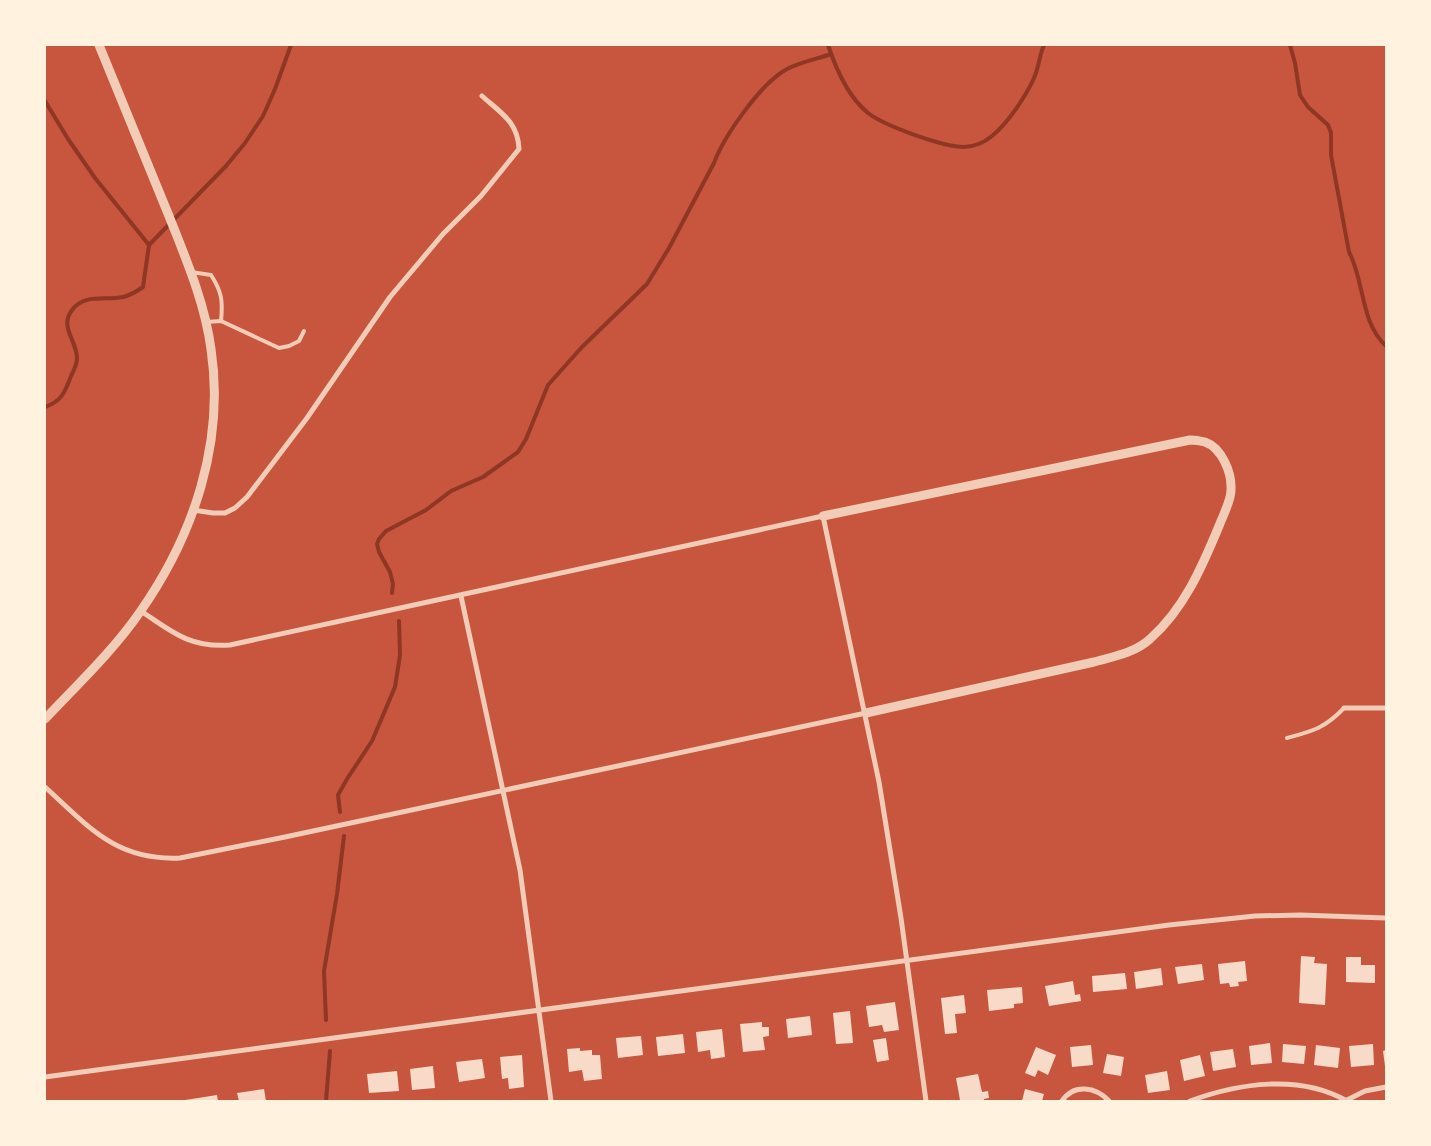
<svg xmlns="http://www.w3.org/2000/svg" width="1431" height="1146" font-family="'PT Sans',sans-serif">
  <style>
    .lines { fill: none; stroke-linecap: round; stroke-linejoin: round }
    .stream { stroke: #8f3625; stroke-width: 4 }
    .building { fill: #f7dbc8 }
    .service { stroke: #f1ccb7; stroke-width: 4 }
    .minor { stroke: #f1ccb7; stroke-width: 5 }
    .tertiary { stroke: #f1ccb7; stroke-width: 9 }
  </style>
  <rect width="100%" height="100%" fill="#c8553d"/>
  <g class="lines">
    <g class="stream">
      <path d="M828,45C836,69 848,97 868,113C885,126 943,147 964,147C974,147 985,142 992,136C1008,123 1026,96 1034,78C1039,67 1039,56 1044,45"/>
      <path d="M1290,45L1295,63L1300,95L1308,107L1328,125L1331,133V155L1349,252C1365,282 1360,322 1386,346"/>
      <path d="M45,101L68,139L95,178L149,245"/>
      <path d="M149,245L226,166L245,143L263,116L275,89L291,45"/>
      <path d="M45,407C62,401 65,392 71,376C74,370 77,365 77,358C77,341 59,327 72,310C85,293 105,301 123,297C131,295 136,292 143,287L149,245"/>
      <path d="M392,593L393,584L390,572L379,552L377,544L379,539L386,531L426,510L451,491L483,477L518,452L526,439L548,385L582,347L647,284L669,248L714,163C724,136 761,83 787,69C800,62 817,59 831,54"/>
      <path d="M340,812L338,795L347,779L372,741L395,687L400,655L399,621"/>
      <path d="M326,1020L324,971L337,894L344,836"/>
      <path d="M326,1101L330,1051"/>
    </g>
  </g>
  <g class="building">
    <path d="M1301,956L1315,957L1314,963L1327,964L1325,1005L1299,1003Z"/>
    <path d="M1346,957H1361V965H1375V983L1346,982Z"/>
    <path d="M1245,961L1247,981L1238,982L1239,986L1230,987L1229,983L1220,984L1218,964Z"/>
    <path d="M1202,964L1204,980L1178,984L1175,967Z"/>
    <path d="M1161,968L1163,985L1136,989L1134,972Z"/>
    <path d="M1125,973L1127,989L1093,992L1092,976Z"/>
    <path d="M1073,981L1075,995L1080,994L1081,1001L1049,1006L1045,986Z"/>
    <path d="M1022,987L1023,1003L1014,1004V1008L989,1011L987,990Z"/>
    <path d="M964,995L966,1013L955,1014L957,1033L945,1034L941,998Z"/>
    <path d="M895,1002L899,1030L884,1032L882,1025L869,1027L866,1006Z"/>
    <path d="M850,1011L853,1043L836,1044L833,1013Z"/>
    <path d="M810,1016L812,1035L788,1038L786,1019Z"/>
    <path d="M762,1022V1027H769V1036L763,1037L765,1050L743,1052L740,1024Z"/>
    <path d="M722,1029L725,1057L711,1059L710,1050L698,1052L696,1032Z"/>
    <path d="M683,1034L685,1053L658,1056L656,1037Z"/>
    <path d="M641,1036L643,1055L618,1058L616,1038Z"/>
    <path d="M886,1038L889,1060L877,1062L873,1040Z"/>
    <path d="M1270,1043L1272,1063L1251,1065L1249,1046Z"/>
    <path d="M1283,1044L1306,1046L1304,1064L1282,1062Z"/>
    <path d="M1373,1044L1374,1065L1351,1067L1349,1046Z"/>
    <path d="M1091,1045L1093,1065L1072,1067L1070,1047Z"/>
    <path d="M1316,1045L1340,1048L1338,1068L1314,1065Z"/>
    <path d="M1036,1047L1056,1055L1048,1075L1038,1070L1035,1077L1025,1073Z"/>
    <path d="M580,1048V1051L592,1050V1055H600L602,1079L584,1081L582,1070L569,1072L567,1049Z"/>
    <path d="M1233,1049L1236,1067L1213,1071L1210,1052Z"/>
    <path d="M1386,1050V1066H1385L1383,1051Z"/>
    <path d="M1107,1054L1124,1057L1121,1076L1103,1073Z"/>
    <path d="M522,1055L524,1087L509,1089L508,1078L502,1079L500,1057Z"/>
    <path d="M1200,1055L1205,1076L1184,1081L1180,1060Z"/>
    <path d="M482,1059L485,1078L459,1082L456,1062Z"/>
    <path d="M433,1066L435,1088L412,1090L410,1069Z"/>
    <path d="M397,1071L399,1091L369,1093L367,1074Z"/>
    <path d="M1167,1071L1170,1090L1148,1093L1145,1075Z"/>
    <path d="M978,1074L982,1092L988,1091L989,1098L984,1099V1101L960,1100L956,1078Z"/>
    <path d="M264,1089L266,1101H239L237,1093Z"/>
    <path d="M1025,1089L1044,1094L1042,1101H1022Z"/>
    <path d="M217,1095L218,1101H185V1100Z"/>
  </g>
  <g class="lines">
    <g class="service">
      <path d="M191,272L211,275C222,292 223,301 221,321"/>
      <path d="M206,322L221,321L279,348L289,346L299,341L304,331"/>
      <path d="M1287,738C1313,731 1325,728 1344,708"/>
    </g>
    <g class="minor">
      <path d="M193,510L213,513H225L235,508L247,497L307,418L390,297L443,234L481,196L519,149C518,122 501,113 482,96"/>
      <path d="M461,596L520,870L551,1101"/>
      <path d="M141,611C172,632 190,648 230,645L823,516L879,782L901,918L926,1101"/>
      <path d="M1344,708H1386"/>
      <path d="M45,787C89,827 116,861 180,858L285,837L866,713"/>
      <path d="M45,1077L1169,925L1255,916L1300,915L1386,918"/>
      <path d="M1347,1100L1365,1091L1386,1087"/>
      <path d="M1062,1101C1074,1083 1096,1087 1109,1101"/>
      <path d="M1190,1101C1239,1083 1300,1074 1347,1101"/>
    </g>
    <g class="tertiary">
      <path d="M823,516L1190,440C1195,440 1201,441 1205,442C1222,448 1232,473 1231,490C1231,501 1223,515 1219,526C1202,567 1184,609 1150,639C1135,653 1112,657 1094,662L866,713"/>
      <path d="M45,719C78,684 113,651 140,612C194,535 225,442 211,349C205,303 186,259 169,216C146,159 122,102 99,45"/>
    </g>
  </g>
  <rect width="1431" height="1146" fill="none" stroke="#fff3e0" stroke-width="92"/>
</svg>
